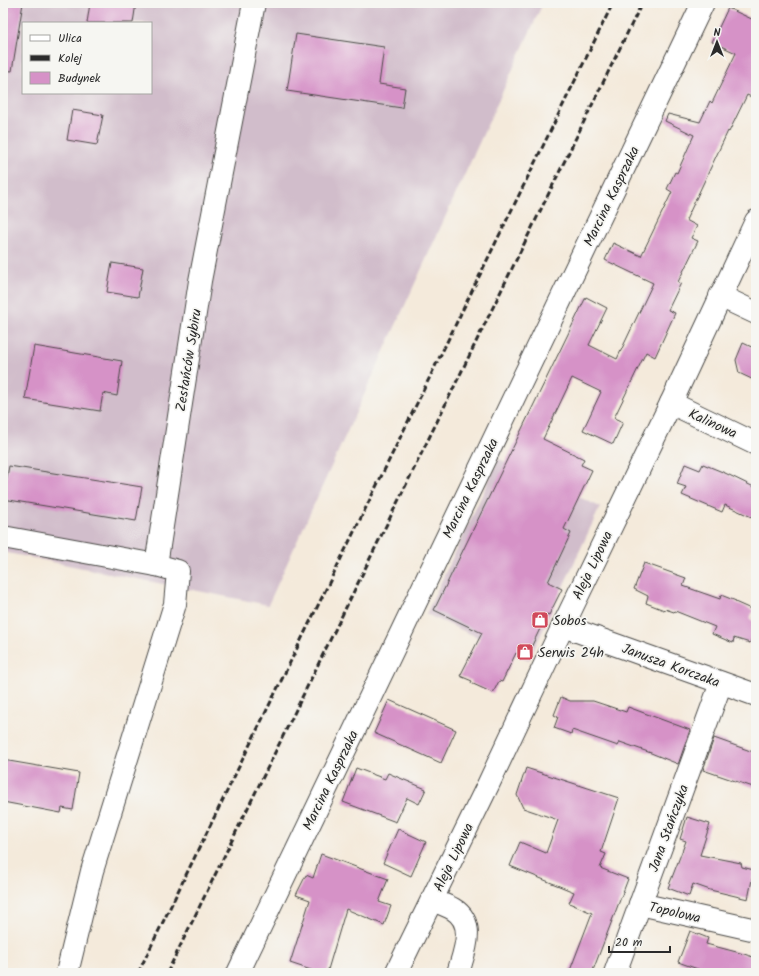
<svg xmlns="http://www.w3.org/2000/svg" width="759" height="976" font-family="Kalam,sans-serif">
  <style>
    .industrial { fill: #d1bdcb; fill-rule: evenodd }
    .building { fill: #d692c7 }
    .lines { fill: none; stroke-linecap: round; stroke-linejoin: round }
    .minor-casing { stroke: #494845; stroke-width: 24 }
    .minor { stroke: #fff; stroke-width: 22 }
    .rail { stroke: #2b2b2b; stroke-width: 3; stroke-dasharray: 6 3; stroke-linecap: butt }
    .labels { text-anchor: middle; stroke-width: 3.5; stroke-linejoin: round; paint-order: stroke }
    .street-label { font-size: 14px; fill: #2b2b2b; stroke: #f6f6f2 }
    .poi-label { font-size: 14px; fill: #2b2b2b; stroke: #f6f6f2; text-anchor: start }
  </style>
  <rect width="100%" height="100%" fill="#f6f6f2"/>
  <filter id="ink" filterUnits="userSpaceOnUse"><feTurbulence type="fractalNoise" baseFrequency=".025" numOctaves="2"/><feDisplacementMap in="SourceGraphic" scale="8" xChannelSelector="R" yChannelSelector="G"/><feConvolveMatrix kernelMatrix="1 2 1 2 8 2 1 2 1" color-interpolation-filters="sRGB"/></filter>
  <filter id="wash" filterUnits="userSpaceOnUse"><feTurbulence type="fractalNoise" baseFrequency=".012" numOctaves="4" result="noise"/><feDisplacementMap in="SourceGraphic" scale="16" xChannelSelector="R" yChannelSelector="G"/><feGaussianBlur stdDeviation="0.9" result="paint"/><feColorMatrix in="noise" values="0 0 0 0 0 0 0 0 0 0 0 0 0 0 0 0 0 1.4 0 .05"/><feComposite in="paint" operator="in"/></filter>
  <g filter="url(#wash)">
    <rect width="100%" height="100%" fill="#f4eadb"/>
    <g class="industrial">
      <path d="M3,3H543L268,605L3,552ZM23,23H151V93H23Z"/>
      <path d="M499,459L600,507L529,660L426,614Z"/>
    </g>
    <g id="blocks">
      <g class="building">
        <path d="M3,3H23L12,71L3,70Z"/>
        <path d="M90,3H136L133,23H87Z"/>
        <path d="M728,8L756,21V99L747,95L729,132L728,131L686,220L697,226L691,238L698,241L678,282L681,283L668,310L675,313L655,357L646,352L614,418L623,422L613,444L583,430L601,392L572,378L554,416L543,439L584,459L581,465L592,470L564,529L571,533L548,582L562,589L549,615L547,614L526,658L516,653L502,682L499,681L493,693L471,683L472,681L460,676L482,633L434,610L586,297L607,308L589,345L617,359L653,283L605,260L613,243L641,256L672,192L667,189L675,172L677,173L694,135L665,121L668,114L700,122L710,101L712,103L736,53L712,42Z"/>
        <path d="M296,34L384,47L379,84L405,88L402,108L287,91Z"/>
        <path d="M72,110L103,115L97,145L67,140Z"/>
        <path d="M112,263L143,268L138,297L107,292Z"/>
        <path d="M743,343L756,349V381L739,373L736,360Z"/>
        <path d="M34,346L122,361L117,396L103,393L100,411L25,399Z"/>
        <path d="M685,464L700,470L703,464L725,473L756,488V519L725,505L722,512L682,495L686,487L677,484Z"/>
        <path d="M9,466L142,487L136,521L3,499Z"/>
        <path d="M644,563L686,578L683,586L720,599L721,595L736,601L735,602L753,610L750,619L756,622V628L750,643L734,638L733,643L712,634L715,627L675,611L674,612L665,609L664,610L646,603L648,596L634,589Z"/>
        <path d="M561,697L570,701H593L626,712L628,707L690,730L679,762L678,764L651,753L620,742L618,746L572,730L571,734L554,728L558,717L554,715Z"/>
        <path d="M389,700L456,730L441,763L374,733Z"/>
        <path d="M714,738L756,753V788L703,770Z"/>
        <path d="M3,760L79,773L73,810L62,808L61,813L3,802Z"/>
        <path d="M356,768L385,779L388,773L426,789L419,804L407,798L396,822L343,802Z"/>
        <path d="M526,768L619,798L601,852L606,854L600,868L628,879L592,973H569L592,913L569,903L574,892L510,866L520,842L546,853L558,820L523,808L517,795Z"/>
        <path d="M687,817L710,824L700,855L741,863L742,867L754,870L748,899L710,890L693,884L689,896L668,888L686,841L680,839Z"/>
        <path d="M398,829L426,842L411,876L383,863Z"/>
        <path d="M321,854L388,879L379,902L391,906L384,925L346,909L327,973H320L290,963L310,900L296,895L306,875L313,878Z"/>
        <path d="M690,931L708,938L706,944L744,954L756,958V973H709L678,962Z"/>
      </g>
    </g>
  </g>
  <g filter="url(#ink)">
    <use href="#blocks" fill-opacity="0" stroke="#494845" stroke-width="1"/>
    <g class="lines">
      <defs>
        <g id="minor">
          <path d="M720,296L756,313"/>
          <path d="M671,403L756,444"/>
          <path d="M3,537L156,565L200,281L254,3"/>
          <path d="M563,626L756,695"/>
          <path d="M432,900C439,903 446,905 453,909C477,923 464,952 458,973"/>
          <path d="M640,904L756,930"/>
          <path d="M67,973L92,871L175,604L178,571L156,565"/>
          <path d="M238,973L703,3"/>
          <path d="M396,973L488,785L563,626L671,403L756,221"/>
          <path d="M615,973L721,683"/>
        </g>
      </defs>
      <use href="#minor" class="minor-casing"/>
      <use href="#minor" class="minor"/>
      <g class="rail">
        <path d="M138,973L613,3"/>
        <path d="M167,973L642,3"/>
      </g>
    </g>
  </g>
  <defs>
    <symbol id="shop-square" viewBox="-11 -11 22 22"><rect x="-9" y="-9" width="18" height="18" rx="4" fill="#d1495b" stroke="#f6f6f2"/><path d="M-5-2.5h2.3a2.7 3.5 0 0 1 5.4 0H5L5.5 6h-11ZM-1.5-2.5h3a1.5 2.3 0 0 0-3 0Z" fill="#fff"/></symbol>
  </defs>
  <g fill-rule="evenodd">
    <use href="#shop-square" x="530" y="610" width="20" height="20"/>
    <use href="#shop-square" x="515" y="642" width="20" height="20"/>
  </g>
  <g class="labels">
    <g class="street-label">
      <text transform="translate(611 196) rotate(-64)" y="5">Marcina Kasprzaka</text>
      <text transform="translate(188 360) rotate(-81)" y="5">Zesłańców Sybiru</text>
      <text transform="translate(713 423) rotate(25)" y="5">Kalinowa</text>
      <text transform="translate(470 488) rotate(-64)" y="5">Marcina Kasprzaka</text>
      <text transform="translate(592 565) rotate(-64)" y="5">Aleja Lipowa</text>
      <text transform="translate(671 665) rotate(20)" y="5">Janusza Korczaka</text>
      <text transform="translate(330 780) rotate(-64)" y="5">Marcina Kasprzaka</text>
      <text transform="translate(668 828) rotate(-70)" y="5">Jana Stańczyka</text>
      <text transform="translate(453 857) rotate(-64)" y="5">Aleja Lipowa</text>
      <text transform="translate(675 912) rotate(13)" y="5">Topolowa</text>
    </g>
    <g class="poi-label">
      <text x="553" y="625">Sobos</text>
      <text x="538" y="657">Serwis 24h</text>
    </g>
  </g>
  <rect width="759" height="976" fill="none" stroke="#f6f6f2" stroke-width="16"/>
  <rect x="22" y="22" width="130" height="72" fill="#f6f6f2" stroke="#a5a5a2"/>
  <rect x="30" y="35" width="20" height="6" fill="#ffffff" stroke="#a5a5a2"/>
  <text x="58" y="42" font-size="12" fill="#2b2b2b">Ulica</text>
  <rect x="30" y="55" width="20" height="6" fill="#2b2b2b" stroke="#a5a5a2"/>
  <text x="58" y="62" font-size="12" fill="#2b2b2b">Kolej</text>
  <rect x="30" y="72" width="20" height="12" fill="#d692c7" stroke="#a5a5a2"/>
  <text x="58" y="82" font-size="12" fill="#2b2b2b">Budynek</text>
  <g transform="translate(717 42)" stroke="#f6f6f2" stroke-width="3" paint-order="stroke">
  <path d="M0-3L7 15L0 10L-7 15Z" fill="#2b2b2b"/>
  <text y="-6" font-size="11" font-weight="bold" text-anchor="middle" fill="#2b2b2b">N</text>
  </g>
  <path d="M609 946v6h61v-6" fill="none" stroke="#2b2b2b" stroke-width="2"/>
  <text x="615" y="946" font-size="12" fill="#2b2b2b" stroke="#f6f6f2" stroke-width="3" paint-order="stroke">20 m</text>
</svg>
